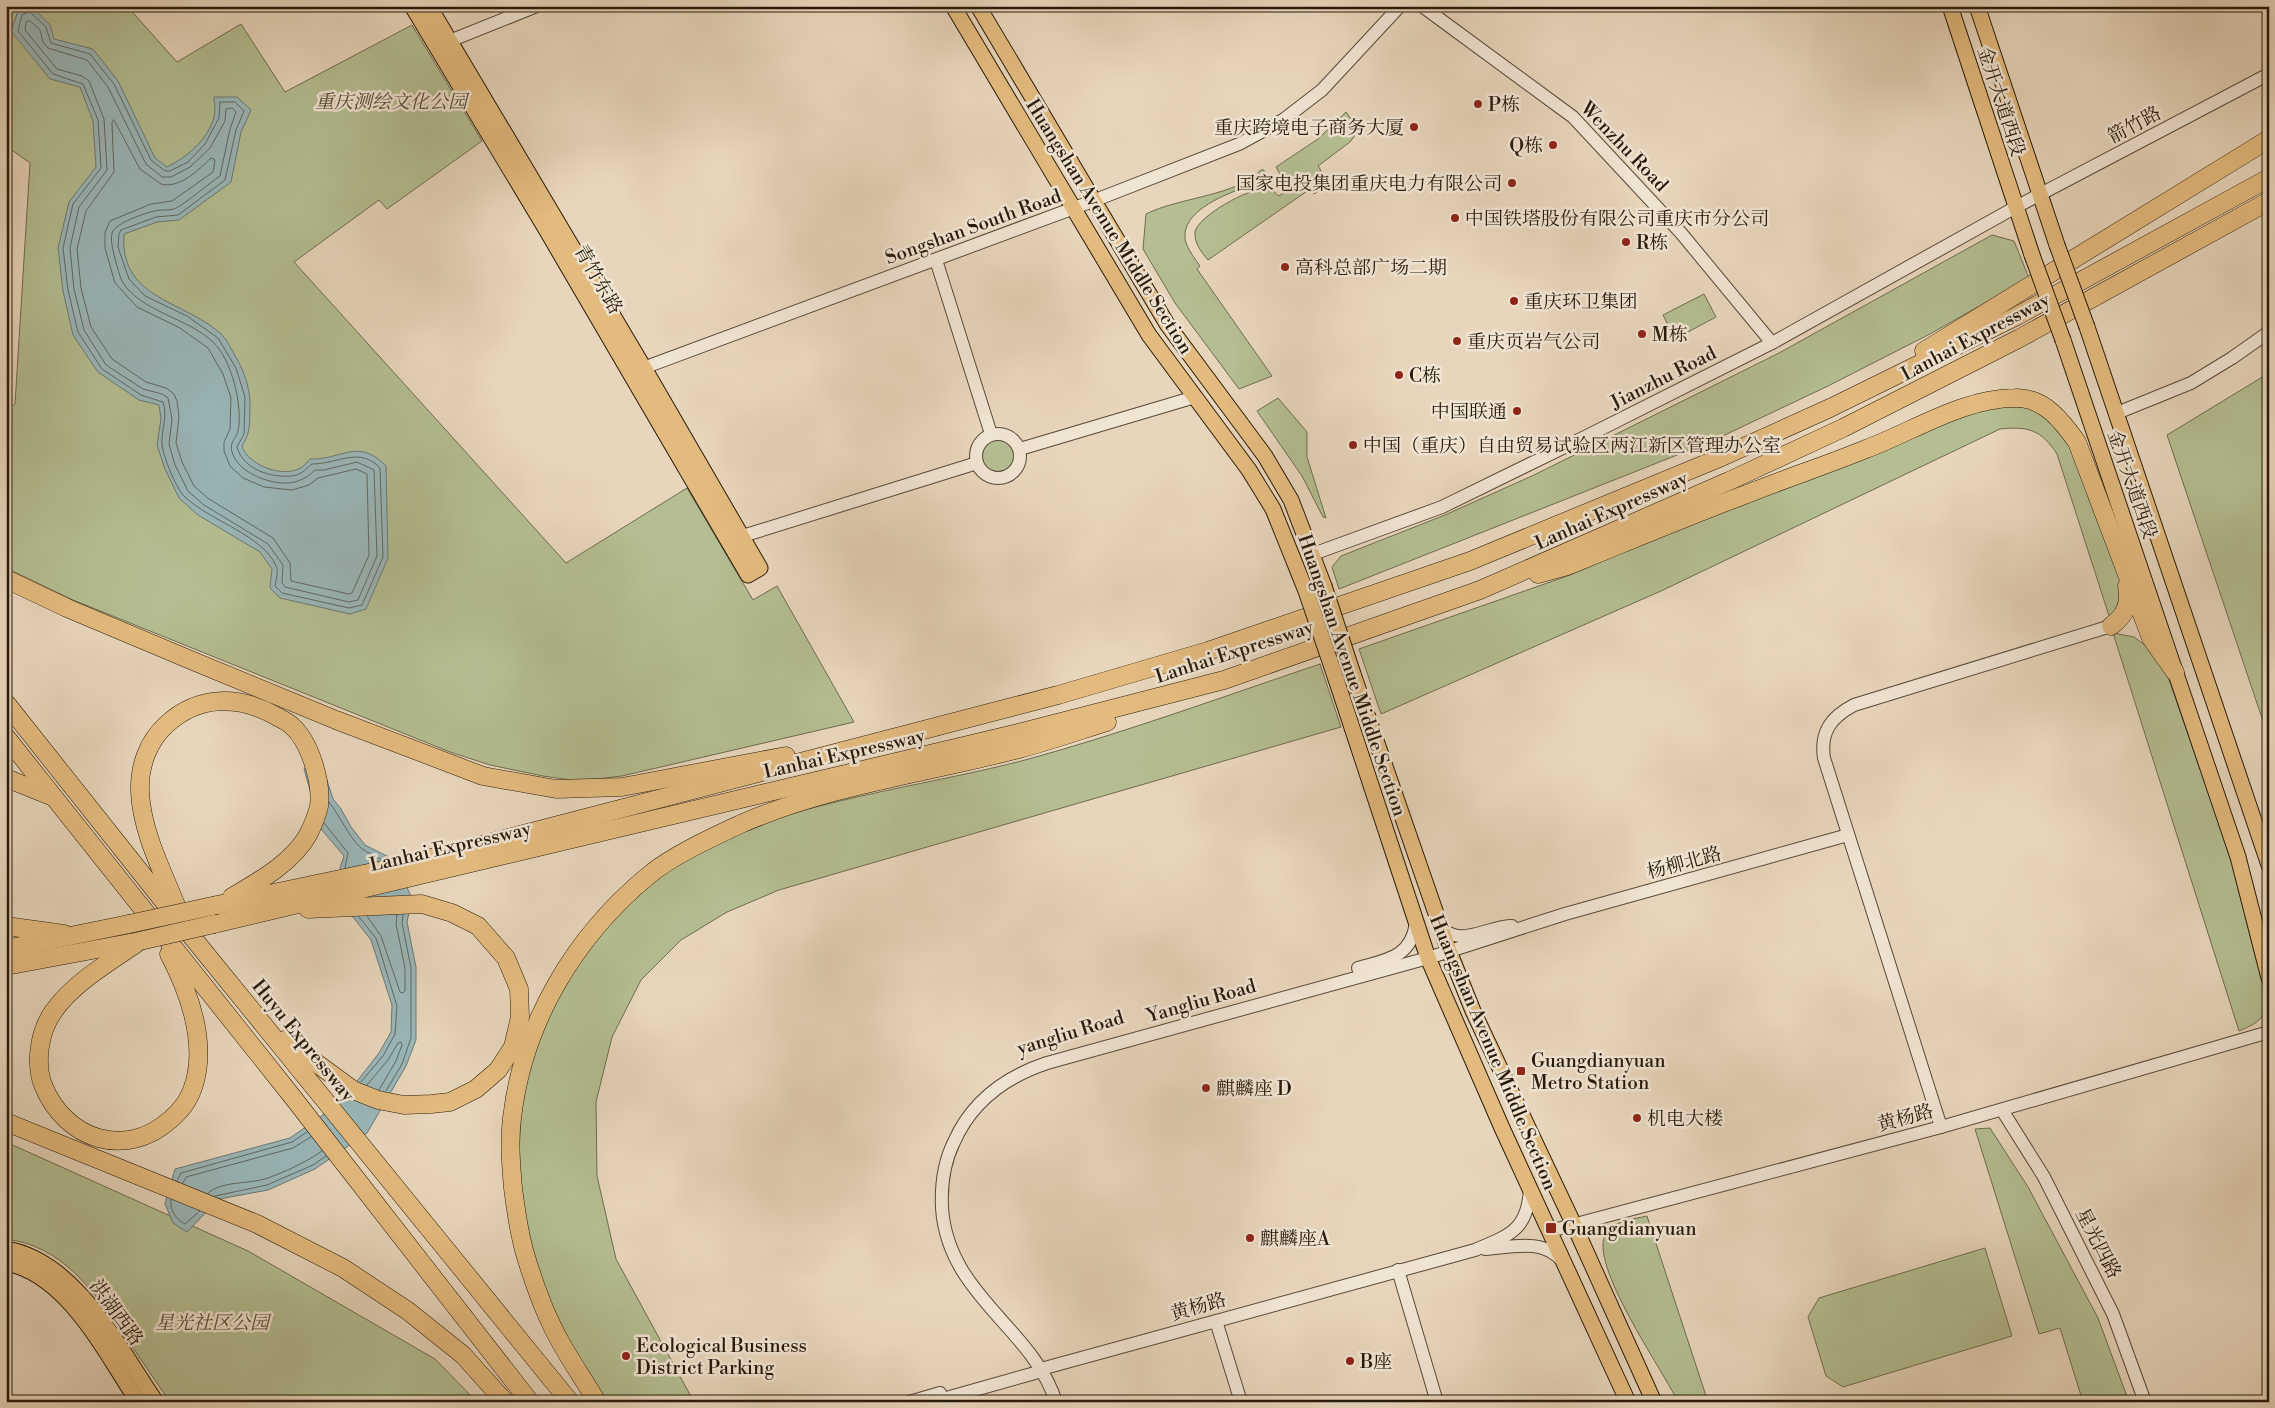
<svg xmlns="http://www.w3.org/2000/svg" width="2275" height="1408" font-family="'Libre Bodoni','Noto Serif SC',serif">
  <style>
    .green { fill: #b4be92; stroke: #6e6c4e }
    .water { fill: #9ab7ba; stroke: #6c7874 }
    .lines { fill: none; stroke-linecap: round; stroke-linejoin: round }
    .shore { stroke: #606862; stroke-width: 1 }
    .minor-casing { stroke: #574937; stroke-width: 14 }
    .major-casing { stroke: #271a0b; stroke-width: 17 }
    .highway-casing { stroke: #271a0b; stroke-width: 19 }
    .minor { stroke: #f0e4d3; stroke-width: 12 }
    .major { stroke: #e4bb7e; stroke-width: 15 }
    .highway { stroke: #e4bb7e; stroke-width: 18 }
    .major-bridge-casing { stroke: #271a0b; stroke-width: 17; stroke-linecap: butt }
    .highway-bridge-casing { stroke: #271a0b; stroke-width: 19; stroke-linecap: butt }
    .major-bridge { stroke: #e4bb7e; stroke-width: 15 }
    .highway-bridge { stroke: #e4bb7e; stroke-width: 18 }
    .poi-dot { fill: #8f2418; stroke: #f0e4d3; stroke-width: 2 }
    .labels { text-anchor: middle; stroke-width: 5; stroke-linejoin: round; paint-order: stroke }
    .park-label { font-size: 19px; font-style: italic; fill: #514b34; stroke: #f0e4d3 }
    .street-label { font-size: 19px; fill: #271a0b; stroke: #f0e4d3 }
    .poi-label { font-size: 19px; fill: #271a0b; stroke: #f0e4d3; text-anchor: start }
  </style>
  <rect width="100%" height="100%" fill="#e8d6bc"/>
  <filter id="stains"><feTurbulence type="fractalNoise" baseFrequency=".004" numOctaves="4"/><feColorMatrix values="0 0 0 0 .2 0 0 0 0 .09 0 0 0 0 .02 0 0 0 .5 -.17"/></filter>
  <radialGradient id="worn" r=".72"><stop offset=".6" stop-color="#630" stop-opacity="0"/><stop offset="1" stop-color="#630" stop-opacity=".3"/></radialGradient>
  <g class="green">
    <path d="M6,6H127L177,62L241,24L285,92L412,25L482,141L387,209L379,200L294,262L566,563L687,488L753,600L777,586L854,722L622,776L579,781L543,776L490,765L450,752L73,600L6,568V411L15,404L30,163L6,146Z"/>
    <path d="M1346,112L1359,130L1350,142L1318,166L1329,183L1314,194L1310,189L1208,260C1202,253 1194,243 1195,232C1198,216 1250,187 1266,189C1272,189 1275,193 1279,196L1289,189L1276,167L1318,139Z"/>
    <path d="M1261,170H1264V174C1258,183 1245,186 1235,191C1215,199 1178,216 1186,243C1189,251 1195,259 1200,266L1197,269L1272,376L1239,389L1175,303L1143,249L1146,214C1180,197 1237,196 1261,170Z"/>
    <path d="M1992,235L2014,241L2029,278L1930,334L1828,386L1710,442L1339,589L1332,567L1341,556L1445,515L1534,475L1779,353Z"/>
    <path d="M1704,294L1716,317L1675,339L1663,315Z"/>
    <path d="M2269,373V739L2167,435Z"/>
    <path d="M1278,398L1307,432V457L1326,518L1323,517L1302,476L1257,411Z"/>
    <path d="M1996,404L2037,409L2051,419L2071,445L2119,574C2122,594 2120,602 2110,619L2057,454C2041,430 2029,426 2000,429L1661,591L1381,714L1359,649L1573,574L1705,517Z"/>
    <circle cx="998" cy="456" r="16"/>
    <path d="M2113,633L2134,637L2145,645L2167,674L2230,854L2265,994C2267,1018 2260,1022 2239,1031Z"/>
    <path d="M1320,664L1341,727L779,890L727,912L681,940L641,980L612,1037L596,1102L597,1176L616,1259L694,1402H605C577,1354 550,1311 534,1258C512,1183 514,1095 544,1023C550,1008 561,993 570,978C577,966 584,951 592,939C627,894 696,848 749,828C838,795 933,784 1025,760C1124,733 1222,697 1320,664Z"/>
    <path d="M1990,1128L2028,1187L2098,1318L2129,1402H2083L2060,1328L2039,1334L1975,1129Z"/>
    <path d="M6,1142L248,1251L435,1359L477,1402H170C154,1379 138,1355 122,1332C92,1289 62,1246 6,1239Z"/>
    <path d="M1647,1216L1708,1402H1678C1663,1370 1587,1263 1606,1233C1613,1221 1634,1219 1647,1216Z"/>
    <path d="M1985,1248L2012,1336L1843,1387L1826,1376L1808,1317L1819,1298Z"/>
  </g>
  <g class="water">
    <path d="M31,6L50,25L54,39L93,49L118,81L155,158L167,167C187,157 208,140 214,117C216,111 214,103 214,97H237L251,110L241,132L231,182L179,220L157,222L124,234C119,298 182,300 220,333C227,339 232,351 237,359C244,371 250,389 250,403C249,420 252,431 242,446C248,466 285,479 302,467C305,465 308,461 310,459C342,460 358,437 386,466L388,558L366,609L350,614L280,598L270,588L272,569L260,552L198,515L179,498L165,469L157,445L161,419L159,405L139,400L98,372L73,335L63,291L58,248L69,202L96,167L93,121L80,87L50,79L11,31L18,11Z"/>
    <path d="M318,752L333,799L341,809L351,827L365,845L393,859L412,898L407,922L416,967V1040L406,1066L367,1133L315,1169L268,1190L219,1199L187,1232L173,1223L165,1204L175,1169L290,1138L340,1103L379,1053L391,1032L392,1005L371,940L353,917L340,868L344,856L321,829L304,769Z"/>
  </g>
  <g class="lines">
    <g class="shore">
      <path d="M30,12L46,27L51,43L90,54L114,84L151,160L165,171H170L188,162L205,144L219,118L220,102H235L244,111L236,130L225,180L178,215L156,217L121,230L119,234L118,247L129,279L145,296L187,316L218,338L236,368L245,397L244,434L237,447C243,469 270,478 292,476C301,475 306,469 312,464C337,464 360,446 380,468L383,557L362,605L349,608L282,593L275,586C276,580 279,572 276,566C263,535 210,521 185,497C176,489 163,456 162,444C161,430 168,417 163,402L141,395L102,369L78,332L68,290L63,248L73,204L101,168L98,120L83,84L53,74L18,31L22,15Z"/>
      <path d="M30,21L40,30L43,42L48,48L87,60L108,87L146,164L162,177H171L190,167L210,148L225,121L226,109L232,108L236,112L230,129L220,176C211,182 181,207 174,209C168,211 161,209 155,211C145,213 115,223 112,233C110,243 114,253 116,263C118,268 119,275 122,281C139,311 188,318 213,342C232,360 243,406 238,431C236,439 229,442 232,452C238,474 275,487 295,482C304,479 309,476 315,470H324L357,462L374,470L377,556L358,600L349,602L285,587L282,583L283,565L268,544L204,505L188,491L175,465L169,444L172,419L168,398L162,394L143,389L106,365L84,330L74,289L70,248L79,207L107,170L104,119L89,81L82,76L57,69L25,30L26,22Z"/>
      <path d="M114,120L140,169L161,184C180,189 198,170 211,158L215,160L213,172L172,201L151,204L110,221L105,232V248L115,283L137,307L180,328L208,348L223,374L231,398L230,429L224,442V451L230,466L243,478L264,487L292,490L309,485L318,478L356,469L367,474L369,555L352,593L349,594L291,581L290,563L273,538L209,499L194,486L182,462L176,443L179,417L177,401L174,394L166,388L146,382L112,359L91,327L81,288L77,249L86,211L114,172L112,123Z"/>
      <path d="M329,802C341,817 347,835 361,848C367,853 376,856 382,860"/>
      <path d="M324,823L348,853L345,868"/>
      <path d="M367,916L381,936L400,992L403,993L405,991V968L396,924L397,915"/>
      <path d="M359,917L376,938L397,1006L395,1034L383,1056L361,1082"/>
      <path d="M367,1085L388,1060L398,1043L401,1042L402,1045L396,1061L379,1090"/>
      <path d="M386,1091L402,1064L411,1038V968L402,923L403,915"/>
      <path d="M177,1181L181,1173L292,1142L307,1132"/>
      <path d="M183,1183L186,1177L293,1148L311,1137"/>
      <path d="M208,1193C221,1181 248,1184 265,1179C285,1172 305,1163 322,1151"/>
      <path d="M215,1196L267,1185L313,1165L326,1156"/>
      <path d="M171,1200C169,1210 177,1220 185,1224L200,1211"/>
    </g>
    <defs>
      <g id="minor">
        <path d="M1422,6L1573,117L1681,233L1772,343"/>
        <path d="M442,44L537,6"/>
        <path d="M936,260L991,434"/>
        <path d="M635,371L1093,201L1239,144L1283,120L1322,90L1400,6"/>
        <path d="M2117,413L2191,383L2232,358L2269,332"/>
        <circle cx="998" cy="456" r="22"/>
        <path d="M1020,449L1195,397"/>
        <path d="M733,539L977,463"/>
        <path d="M1313,554L1442,507L1585,437L1772,343L2016,207L2269,74"/>
        <path d="M1440,926C1459,949 1488,926 1512,926"/>
        <path d="M1358,968C1386,960 1411,958 1416,923"/>
        <path d="M2002,1110L2044,1177L2113,1314L2145,1402"/>
        <path d="M1941,1127L1824,758C1820,732 1831,717 1854,705L2111,626"/>
        <path d="M1550,1231L1941,1127L2269,1032"/>
        <path d="M1485,1249C1512,1247 1543,1238 1562,1261"/>
        <path d="M1398,1270L1437,1402"/>
        <path d="M1216,1321L1241,1402"/>
        <path d="M909,1402L940,1393"/>
        <path d="M932,1402L1035,1373L1041,1369L1475,1250C1510,1235 1528,1230 1530,1188"/>
        <path d="M1056,1402C1033,1328 948,1296 942,1208C941,1186 944,1162 954,1142C972,1101 1005,1077 1047,1063L1428,958L1565,914L1848,835"/>
      </g>
      <g id="major">
        <path d="M412,6L547,231L748,575L760,568L644,368L429,6"/>
        <path d="M953,6L1149,335L1249,470L1273,509L1306,591"/>
        <path d="M978,6L1167,324L1265,456L1291,500L1324,586"/>
        <path d="M1950,6L2032,255"/>
        <path d="M1977,6L2057,245"/>
        <path d="M2087,327L2269,865"/>
        <path d="M2063,340L2238,857L2269,978"/>
        <path d="M1353,674L1449,951L1473,1011L1574,1225L1654,1402"/>
        <path d="M1336,679L1428,958L1502,1128L1628,1402"/>
        <path d="M6,1249C76,1261 119,1348 156,1402"/>
        <path d="M6,1263C68,1275 106,1354 138,1402"/>
      </g>
      <g id="highway">
        <path d="M1924,351L2269,139"/>
        <path d="M1538,574L1567,566C1624,543 1681,519 1739,497C1781,480 1824,466 1866,449C1914,431 1963,398 2015,398C2044,397 2062,421 2077,442L2151,638L2175,672"/>
        <path d="M6,579L67,608L193,661L336,720L483,776L556,789L622,787L786,756"/>
        <path d="M2111,626C2126,615 2130,604 2127,586"/>
        <path d="M6,703L184,927L570,1402"/>
        <path d="M6,737L291,1095L530,1402"/>
        <path d="M6,778L53,797"/>
        <path d="M217,905L397,867L1058,695L1208,651L1470,561L1717,459L1830,408L2017,316L2269,178"/>
        <path d="M178,910C163,872 142,833 140,792C139,766 148,741 167,724C199,695 239,695 276,716C281,719 288,722 292,726C310,742 322,782 319,806C317,815 312,827 308,835C292,863 259,881 232,897"/>
        <path d="M214,924L1014,734L1224,680L1480,590L1729,481L1843,428L2020,338L2269,201"/>
        <path d="M6,926L64,934"/>
        <path d="M140,941C110,962 74,982 53,1012C39,1032 35,1063 43,1085C65,1140 126,1160 171,1119C183,1109 191,1097 195,1081C206,1039 188,990 169,954"/>
        <path d="M6,949L129,924"/>
        <path d="M6,966L135,942"/>
        <path d="M285,1040L353,1090L378,1100L404,1105L431,1104L450,1102L476,1089L498,1070L513,1047L520,1017L519,989L506,958L478,926L452,913L422,904L308,909"/>
        <path d="M6,1122L257,1224L343,1268L408,1311L463,1355L505,1402"/>
        <path d="M597,1402C583,1378 565,1353 553,1328C542,1306 533,1280 526,1257C519,1235 516,1211 513,1188C511,1165 509,1141 512,1118C523,1022 575,936 649,875C673,855 715,836 743,823C831,785 927,773 1019,749C1049,741 1078,731 1107,722"/>
      </g>
    </defs>
    <use href="#minor" class="minor-casing"/>
    <use href="#major" class="major-casing"/>
    <use href="#highway" class="highway-casing"/>
    <use href="#minor" class="minor"/>
    <use href="#major" class="major"/>
    <use href="#highway" class="highway"/>
    <defs>
      <g id="major-bridge">
        <path d="M2057,245L2087,327"/>
        <path d="M2032,255L2063,340"/>
        <path d="M1324,586L1353,674"/>
        <path d="M1306,591L1336,679"/>
      </g>
      <g id="highway-bridge">
        <path d="M129,924L217,905"/>
        <path d="M140,941L214,924"/>
      </g>
    </defs>
    <use href="#major-bridge" class="major-bridge-casing"/>
    <use href="#highway-bridge" class="highway-bridge-casing"/>
    <use href="#major-bridge" class="major-bridge"/>
    <use href="#highway-bridge" class="highway-bridge"/>
  </g>
  <g class="poi-dot">
    <circle cx="1478" cy="104" r="5"/>
    <circle cx="1414" cy="127" r="5"/>
    <circle cx="1553" cy="145" r="5"/>
    <circle cx="1512" cy="183" r="5"/>
    <circle cx="1455" cy="218" r="5"/>
    <circle cx="1626" cy="242" r="5"/>
    <circle cx="1285" cy="267" r="5"/>
    <circle cx="1514" cy="301" r="5"/>
    <circle cx="1642" cy="334" r="5"/>
    <circle cx="1457" cy="341" r="5"/>
    <circle cx="1399" cy="375" r="5"/>
    <circle cx="1517" cy="411" r="5"/>
    <circle cx="1353" cy="445" r="5"/>
    <rect x="1516" y="1066" width="10" height="10" rx="2.5"/>
    <circle cx="1206" cy="1088" r="5"/>
    <circle cx="1637" cy="1118" r="5"/>
    <rect x="1545" y="1222" width="12" height="12" rx="2.5"/>
    <circle cx="1250" cy="1238" r="5"/>
    <circle cx="626" cy="1356" r="5"/>
    <circle cx="1350" cy="1361" r="5"/>
  </g>
  <g class="labels">
    <g class="park-label">
      <text x="391" y="108">重庆测绘文化公园</text>
      <text x="212" y="1329">星光社区公园</text>
    </g>
    <g class="street-label">
      <text transform="translate(2002 101) rotate(72)" y="7">金开大道西段</text>
      <text transform="translate(2134 124) rotate(-28)" y="7">箭竹路</text>
      <text transform="translate(1625 146) rotate(46)" y="7">Wenzhu Road</text>
      <text transform="translate(973 226) rotate(-20)" y="7">Songshan South Road</text>
      <text transform="translate(1110 226) rotate(58)" y="7">Huangshan Avenue Middle Section</text>
      <text transform="translate(599 279) rotate(60)" y="7">青竹东路</text>
      <text transform="translate(1975 336) rotate(-28)" y="7">Lanhai Expressway</text>
      <text transform="translate(1663 377) rotate(-27)" y="7">Jianzhu Road</text>
      <text transform="translate(2133 484) rotate(71)" y="7">金开大道西段</text>
      <text transform="translate(1611 510) rotate(-24)" y="7">Lanhai Expressway</text>
      <text transform="translate(1234 651) rotate(-18)" y="7">Lanhai Expressway</text>
      <text transform="translate(1353 675) rotate(71)" y="7">Huangshan Avenue Middle Section</text>
      <text transform="translate(844 753) rotate(-13)" y="7">Lanhai Expressway</text>
      <text transform="translate(450 846) rotate(-13)" y="7">Lanhai Expressway</text>
      <text transform="translate(1684 862) rotate(-15)" y="7">杨柳北路</text>
      <text transform="translate(1201 1000) rotate(-16)" y="7">Yangliu Road</text>
      <text transform="translate(1070 1032) rotate(-17)" y="7">yangliu Road</text>
      <text transform="translate(304 1040) rotate(51)" y="7">Huyu Expressway</text>
      <text transform="translate(1494 1052) rotate(67)" y="7">Huangshan Avenue Middle Section</text>
      <text transform="translate(1905 1117) rotate(-15)" y="7">黄杨路</text>
      <text transform="translate(2099 1243) rotate(63)" y="7">星光四路</text>
      <text transform="translate(1198 1306) rotate(-16)" y="7">黄杨路</text>
      <text transform="translate(117 1312) rotate(54)" y="7">洪湖西路</text>
    </g>
    <g class="poi-label">
      <text x="1488" y="111">P栋</text>
      <text x="1404" y="134" text-anchor="end">重庆跨境电子商务大厦</text>
      <text x="1543" y="152" text-anchor="end">Q栋</text>
      <text x="1502" y="190" text-anchor="end">国家电投集团重庆电力有限公司</text>
      <text x="1465" y="225">中国铁塔股份有限公司重庆市分公司</text>
      <text x="1636" y="249">R栋</text>
      <text x="1295" y="274">高科总部广场二期</text>
      <text x="1524" y="308">重庆环卫集团</text>
      <text x="1652" y="341">M栋</text>
      <text x="1467" y="348">重庆页岩气公司</text>
      <text x="1409" y="382">C栋</text>
      <text x="1507" y="418" text-anchor="end">中国联通</text>
      <text x="1363" y="452">中国（重庆）自由贸易试验区两江新区管理办公室</text>
      <text x="1531" y="1067">Guangdianyuan<tspan x="1531" dy="22">Metro Station</tspan></text>
      <text x="1216" y="1095">麒麟座 D</text>
      <text x="1647" y="1125">机电大楼</text>
      <text x="1562" y="1235">Guangdianyuan</text>
      <text x="1260" y="1245">麒麟座A</text>
      <text x="636" y="1352">Ecological Business<tspan x="636" dy="22">District Parking</tspan></text>
      <text x="1360" y="1368">B座</text>
    </g>
  </g>
  <rect width="2275" height="1408" fill="none" stroke="#e8d6bc" stroke-width="25"/>
  <rect x="8" y="8" width="2260" height="1393" fill="none" stroke="#271a0b" stroke-width="2.5"/>
  <rect x="12" y="12" width="2250" height="1383" fill="none" stroke="#271a0b"/>
  <rect width="100%" height="100%" filter="url(#stains)"/>
  <rect width="100%" height="100%" fill="url(#worn)"/>
</svg>
